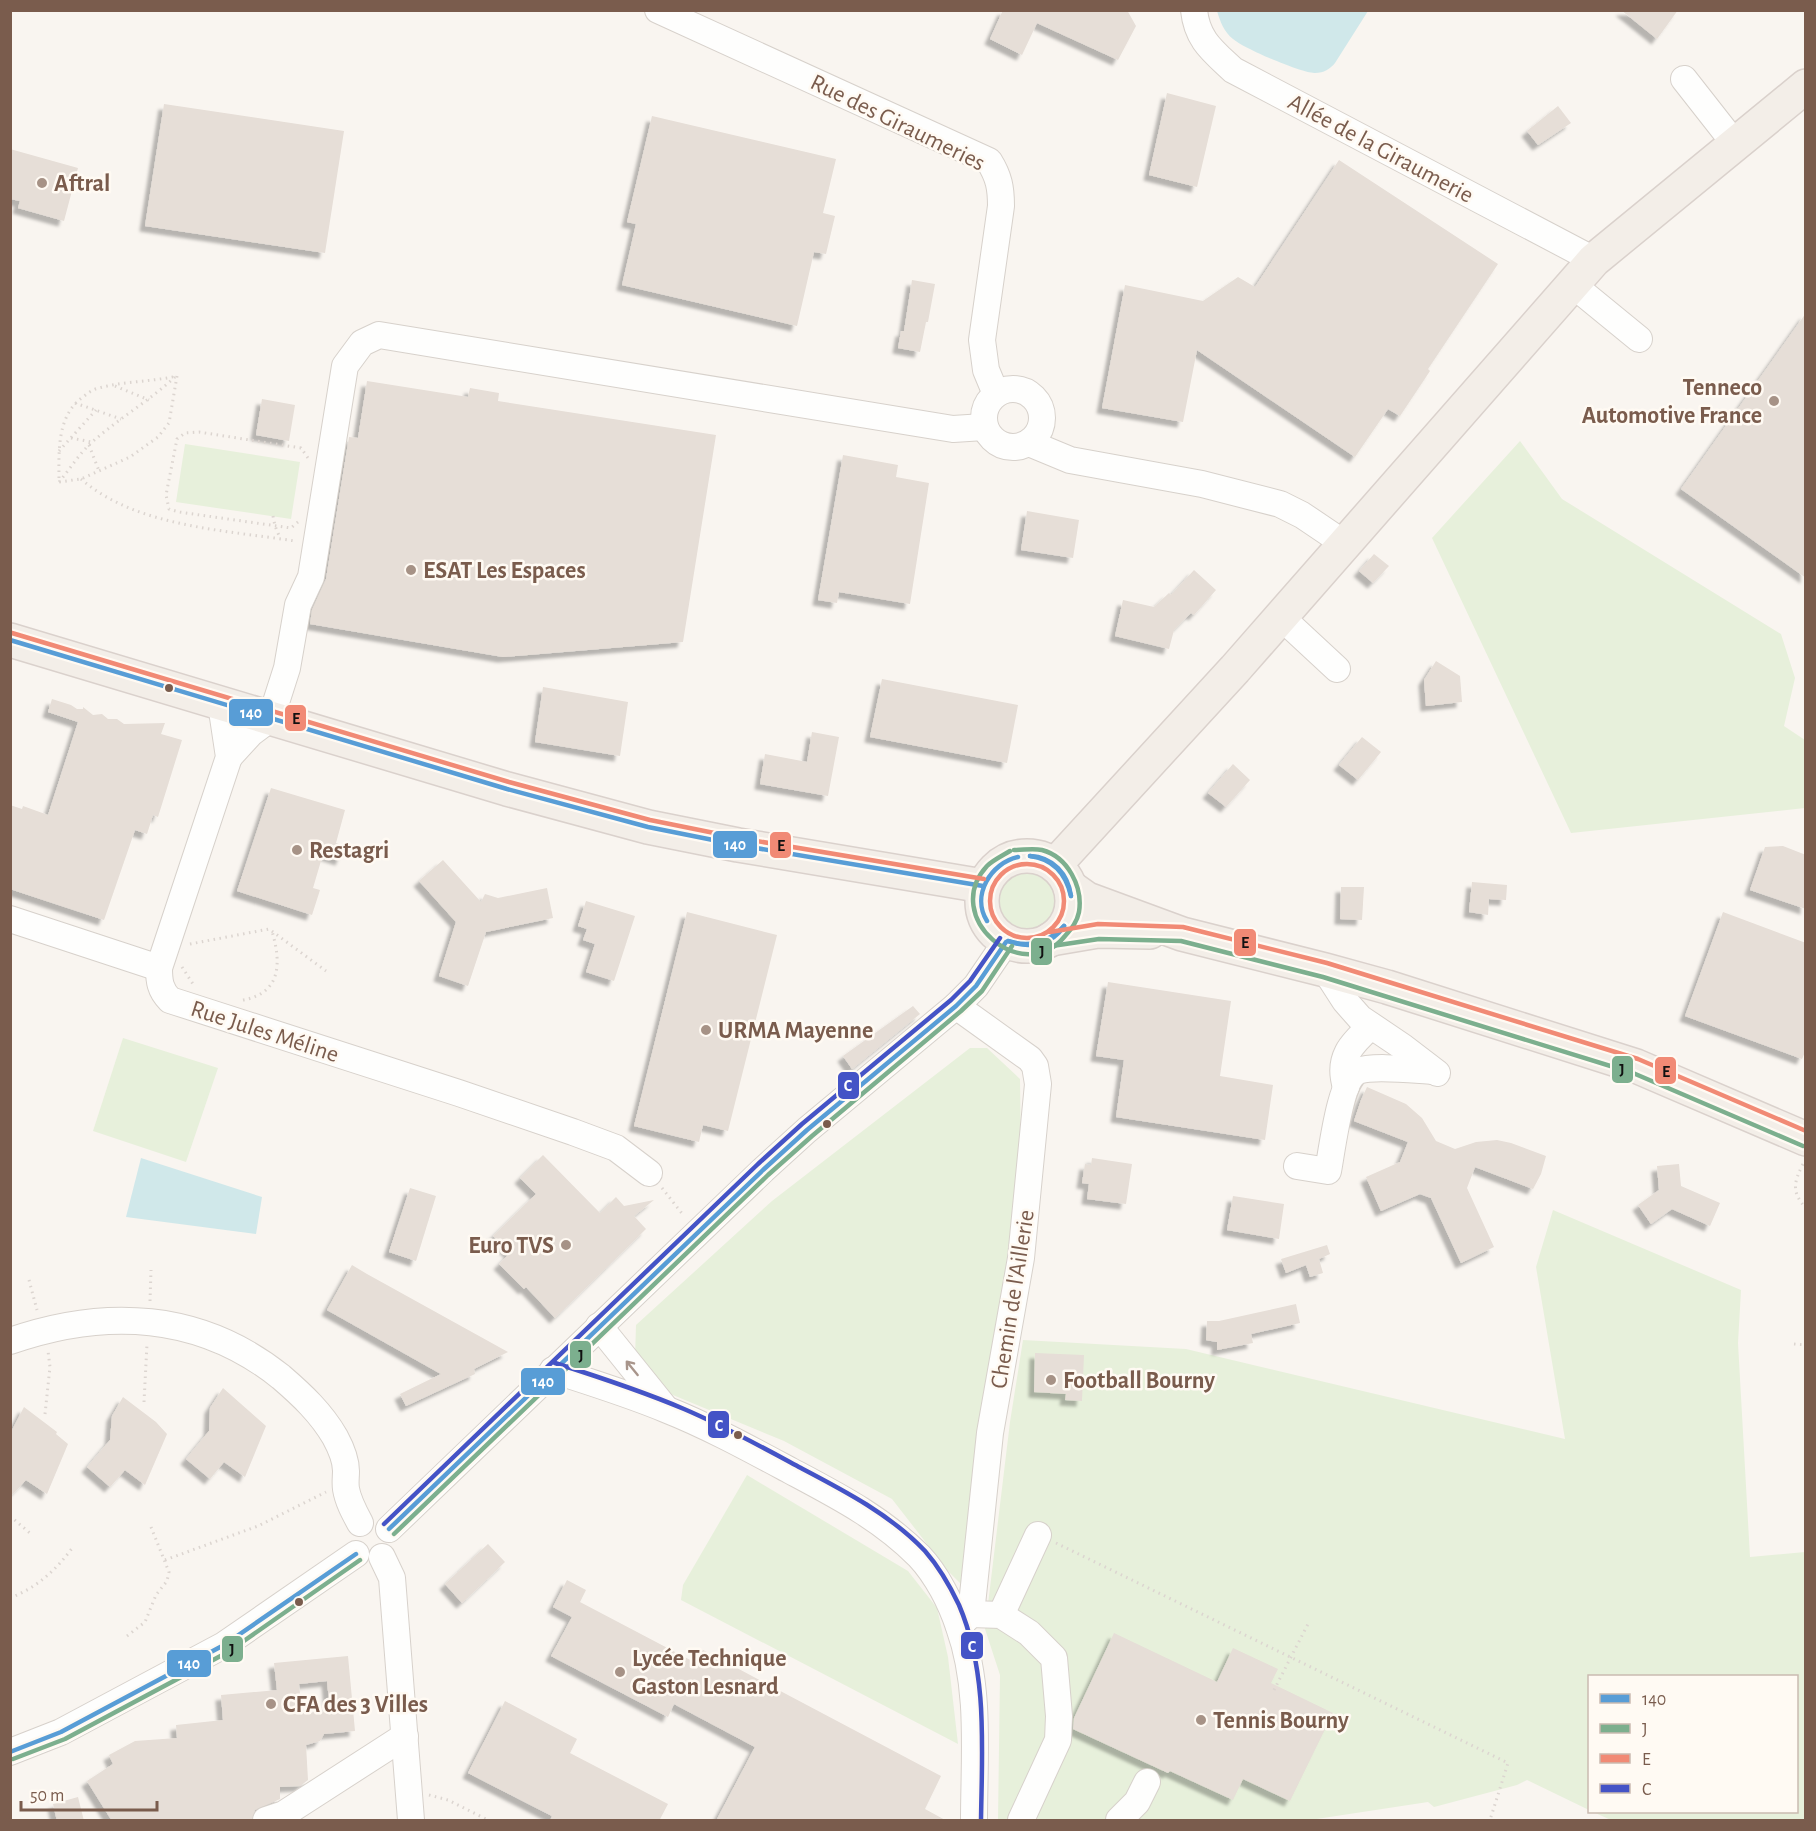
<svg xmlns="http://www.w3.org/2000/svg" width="1816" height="1831" font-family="'Alegreya Sans',sans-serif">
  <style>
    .green { fill: #e7f0db }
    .water { fill: #d0e8ea }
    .building { fill: #e6ded7; fill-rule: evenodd; filter: url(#shadow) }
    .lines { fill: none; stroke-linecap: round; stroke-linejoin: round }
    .minor-casing { stroke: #d7d1cb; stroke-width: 28 }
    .major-casing { stroke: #dad1cc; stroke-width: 36 }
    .path { stroke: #dcd5d0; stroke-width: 3; stroke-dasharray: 1.5 4.5; stroke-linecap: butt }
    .minor { stroke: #fefefd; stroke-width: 26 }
    .major { stroke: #f3eee8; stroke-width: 33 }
    .bus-1-casing { stroke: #fffaf3; stroke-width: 9 }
    .bus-2-casing { stroke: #fffaf3; stroke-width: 9 }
    .bus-3-casing { stroke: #fffaf3; stroke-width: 9 }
    .bus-4-casing { stroke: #fffaf3; stroke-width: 9 }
    .bus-1 { stroke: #589dd6; stroke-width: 4.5 }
    .bus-2 { stroke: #7caf8e; stroke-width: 4.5 }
    .bus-3 { stroke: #f18a75; stroke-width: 4.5 }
    .bus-4 { stroke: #4453c6; stroke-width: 4.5 }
    .oneway { stroke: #a8958b }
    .poi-dot { fill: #a69286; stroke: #fffaf3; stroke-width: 2 }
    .bus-dot { fill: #7a5c4d; stroke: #fffaf3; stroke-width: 2 }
    .labels { text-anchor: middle; stroke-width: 5; stroke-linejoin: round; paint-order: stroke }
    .street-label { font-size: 24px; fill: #7a5c4d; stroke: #fffaf3 }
    .poi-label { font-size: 24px; font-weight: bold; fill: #7a5c4d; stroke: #fffaf3; text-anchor: start }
    .line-badge { stroke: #fffaf3; stroke-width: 2 }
    .badge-label { font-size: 16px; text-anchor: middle; font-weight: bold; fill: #fff }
    .pale-badge-label { font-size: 16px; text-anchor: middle; font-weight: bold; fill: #111 }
  </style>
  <defs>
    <filter id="shadow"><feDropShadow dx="-5.5" dy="5.5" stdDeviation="1.5" flood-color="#0004"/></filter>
  </defs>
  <rect width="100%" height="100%" fill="#f9f5f0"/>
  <g class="green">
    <path d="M1520,441L1562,499L1781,634L1795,678L1784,726L1805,740V808L1571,833L1432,538Z"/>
    <path d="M185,444L300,462L291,519L176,502Z"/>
    <circle cx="1030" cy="900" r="31"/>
    <path d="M123,1038L218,1068L186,1162L93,1131Z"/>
    <path d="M970,1048H987L1020,1079L1021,1153L963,1586L948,1571L892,1499L784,1441L656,1388L635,1358L636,1325L772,1201Z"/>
    <path d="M1553,1210L1741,1290L1738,1343L1750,1557L1805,1552V1820H1611L1593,1812H1796V1676H1590L1589,1810L1527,1780L1517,1785L1434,1807L1428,1802L1310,1820H998L1000,1675L985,1629L1010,1422L1023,1340L1186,1349L1565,1439L1536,1267Z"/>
    <path d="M747,1475L908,1571L937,1608L948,1657L958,1744L681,1600L683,1585Z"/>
  </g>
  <g class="water">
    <path d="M1217,11V10L1368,11L1335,63C1330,69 1324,73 1315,73C1303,74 1243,48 1233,39C1224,32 1220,21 1217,11Z"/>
    <path d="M141,1158L262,1197L256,1234L126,1217Z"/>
  </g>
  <g class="building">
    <path d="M1003,10H1127L1136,26L1118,60L1037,23L1022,55L990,39Z"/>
    <path d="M1621,10H1678L1657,39Z"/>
    <path d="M1167,93L1216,106L1197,187L1149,175Z"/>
    <path d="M164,104L344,131L325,253L145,226Z"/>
    <path d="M1558,106L1571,123L1538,145L1527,131Z"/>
    <path d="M652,116L836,159L823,213L835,216L826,254L814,252L797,326L622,285L636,224L627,222Z"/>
    <path d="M10,149L78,168L64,221L18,208L20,201L10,199Z"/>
    <path d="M1339,160L1498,264L1428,369L1430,371L1400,416L1388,409L1355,457L1197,350L1183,422L1102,408L1125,285L1203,301L1238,277L1255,287Z"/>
    <path d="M912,280L935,284L928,322H926L920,352L898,348L901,331H904Z"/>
    <path d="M1806,313V578L1681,489Z"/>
    <path d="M367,381L468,397L470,388L499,393L498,401L716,435L683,642L503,657L310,624L312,610L326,579L349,437L358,438Z"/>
    <path d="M262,399L295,405L289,441L256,435Z"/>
    <path d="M843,455L898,465L896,477L929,483L910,604L839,592L837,603L818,600Z"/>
    <path d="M1027,511L1079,520L1073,558L1021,550Z"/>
    <path d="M1374,554L1389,566L1373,583L1359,571Z"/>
    <path d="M1194,570L1216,590L1194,615L1191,613L1174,630L1169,649L1115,636L1123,600L1154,607L1169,593L1171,595Z"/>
    <path d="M1436,661L1460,676L1462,702L1426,706L1424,680Z"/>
    <path d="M882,679L1018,705L1007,763L870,737Z"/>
    <path d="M543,687L628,702L620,756L535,742Z"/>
    <path d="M52,699L71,705L77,709H83V707L93,715L102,714L108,719H117L124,724L165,723L161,734L182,740L158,817L153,815L147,834L135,830L104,920L10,889V805L22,809L23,806L48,815L78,722L48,712Z"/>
    <path d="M812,732L839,737L828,796L760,784L765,754L807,762Z"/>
    <path d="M1362,737L1381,752L1358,780L1339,765Z"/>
    <path d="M1233,764L1250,780L1226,807L1208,793Z"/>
    <path d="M271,788L345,810L336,843L346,846L341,860L323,854L313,888L320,890L312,915L237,891Z"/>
    <path d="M1783,846L1806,855V909L1750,890L1765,847Z"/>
    <path d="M443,860L481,902L485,894L498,898L547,888L553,918L486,932L468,986L439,976L456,922L419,881Z"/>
    <path d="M1472,882L1507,885L1506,900L1489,899L1488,915L1469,912Z"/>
    <path d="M1341,887H1364L1362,920L1340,919Z"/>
    <path d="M586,901L635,916L614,981L586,972L595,944L583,940L587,929L578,926Z"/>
    <path d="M687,912L777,935L728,1131L703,1125L699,1142L634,1126Z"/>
    <path d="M1723,912L1806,943V1050L1802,1059L1685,1016Z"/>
    <path d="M1108,982L1231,1001L1220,1076L1273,1085L1265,1140L1116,1117L1124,1060L1096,1056Z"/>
    <path d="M913,1006L920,1014L852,1069L843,1056Z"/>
    <path d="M1367,1087L1406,1104L1422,1118L1436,1141L1455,1149L1476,1142L1497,1140L1511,1143L1546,1156L1541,1174L1533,1189L1475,1167L1467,1188L1494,1247L1461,1263L1431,1198L1420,1194L1381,1211L1366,1177L1400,1162L1408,1142L1354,1121L1361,1100Z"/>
    <path d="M543,1155L600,1213L616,1197L624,1206L654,1200L634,1216L646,1229L555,1318L526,1287L524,1289L499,1264L510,1253L493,1236L536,1194L520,1178Z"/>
    <path d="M1092,1158L1132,1164L1126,1204L1087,1199L1089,1184L1082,1183L1085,1164L1091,1165Z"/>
    <path d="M1679,1164L1681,1186L1720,1203L1710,1226L1672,1209L1651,1224L1638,1205L1659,1190L1657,1166Z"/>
    <path d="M410,1188L436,1196L416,1261L389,1252Z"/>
    <path d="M1233,1196L1284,1204L1279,1239L1227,1230Z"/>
    <path d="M1327,1245L1330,1254L1319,1259L1323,1273L1310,1277L1306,1265L1286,1273L1281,1259Z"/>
    <path d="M352,1265L367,1274L508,1352L474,1369L475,1374L406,1406L400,1394L441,1374L327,1310Z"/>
    <path d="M1296,1304L1300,1323L1251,1334L1253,1343L1217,1350V1342L1206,1340L1207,1321H1219Z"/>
    <path d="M1035,1353L1084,1355L1082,1401L1065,1400L1066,1394L1034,1392Z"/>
    <path d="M223,1388L266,1426L245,1477L224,1462L210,1479L186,1459L209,1431L210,1408Z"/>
    <path d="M123,1397L156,1422L167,1434L145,1485L125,1470L110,1487L87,1467L110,1440L112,1416Z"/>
    <path d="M24,1407L57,1432L56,1434L68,1444L47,1494L26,1480L10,1497L11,1432Z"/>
    <path d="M488,1544L505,1562L462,1603L445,1584Z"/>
    <path d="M567,1580L586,1590L580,1602L696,1663L703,1650L941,1776L925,1809L947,1821H716L755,1747L674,1704L668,1717L551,1656L572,1617L553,1607Z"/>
    <path d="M1114,1633L1217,1682L1233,1648L1278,1669L1271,1683L1333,1713L1290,1801L1243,1779L1233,1800L1170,1771L1168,1773L1073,1729L1074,1718Z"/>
    <path d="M348,1656L355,1731L324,1734L320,1741L306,1745L308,1780L300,1786L280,1787V1799L255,1810L251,1821H112L87,1781L113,1764L109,1755L135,1741L177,1738L176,1725L223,1720L221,1695L277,1690L274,1663ZM327,1681L330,1711L302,1713L299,1684Z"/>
    <path d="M505,1701L577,1739L570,1753L668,1804L659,1821H550L552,1816L468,1773Z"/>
    <path d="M78,1797L84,1821H57L53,1804Z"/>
  </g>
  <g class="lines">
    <defs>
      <g id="minor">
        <path d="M658,10L989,161C999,177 1001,188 1001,206L982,340L986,370L996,394"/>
        <path d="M1194,10C1197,40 1213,51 1233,70L1594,260"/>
        <path d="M1684,79L1735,144"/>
        <path d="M1573,285L1639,339"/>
        <circle cx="1013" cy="418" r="29"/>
        <path d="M1029,443L1070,460L1202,484L1280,504L1302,515L1345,544"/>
        <path d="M1281,617L1337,669"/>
        <path d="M221,704L229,757L159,968C159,981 160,990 170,1000L459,1093L573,1132L616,1148L649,1173"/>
        <path d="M229,757L251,733L271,718L287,668L298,605L311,577L345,366L362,343L379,335L953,429L984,427"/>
        <path d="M10,919L159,968"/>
        <path d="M1325,970L1345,1001L1360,1018L1403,1047L1437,1073"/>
        <path d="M956,1006L1030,1059L1035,1066L1038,1084L1021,1258L990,1433L971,1614L959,1626"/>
        <path d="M1346,1087C1337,1058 1351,1044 1371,1026"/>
        <path d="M1297,1166L1328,1171C1332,1151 1340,1079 1358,1071C1373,1065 1415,1070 1432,1071"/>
        <path d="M599,1326L665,1408"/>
        <path d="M10,1341C105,1308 200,1312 281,1377C302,1395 321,1413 335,1437C341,1448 346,1459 346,1471C346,1477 345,1483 346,1489C348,1501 354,1512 360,1523"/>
        <path d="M553,1370C590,1382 629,1394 665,1409C708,1426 750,1449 791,1471C838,1496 881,1518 919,1556C937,1575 951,1603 959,1627C981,1688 974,1757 974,1820"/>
        <path d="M389,1529L763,1170L807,1130L956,1006L976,986L1006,942"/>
        <path d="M382,1557L392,1578L411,1820"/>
        <path d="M971,1614L1001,1615L1029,1633L1054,1658L1059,1716L1058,1740L1021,1820"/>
        <path d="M1001,1615L1038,1535"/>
        <path d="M10,1752L61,1732L224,1645L356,1554"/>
        <path d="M266,1820L284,1814L405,1736"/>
        <path d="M1119,1820L1137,1802L1147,1782"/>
      </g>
      <g id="major">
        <path d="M10,640L507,789L648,827L738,845L983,886"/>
        <circle cx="1027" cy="901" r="45"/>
        <path d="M1055,865L1235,669L1594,260L1806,86"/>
        <path d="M1070,887L1087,899L1182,934L1325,970L1387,987L1636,1066L1806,1139"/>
        <path d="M1051,939L1098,931L1150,932"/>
      </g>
    </defs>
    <use href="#minor" class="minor-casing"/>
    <use href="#major" class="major-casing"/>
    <g class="path">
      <path d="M177,376L169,423L158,437L130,457L81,479L59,482C59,453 56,416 83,397C88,393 93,389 99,388C124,381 151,382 177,376Z"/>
      <path d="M115,386L149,400"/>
      <path d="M75,403L121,419"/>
      <path d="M71,438L92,442"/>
      <path d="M89,445L99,471"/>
      <path d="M59,451L96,410"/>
      <path d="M81,479C136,527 225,530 295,541"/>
      <path d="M59,482C70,469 79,454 91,443C118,419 149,401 175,377"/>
      <path d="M273,516L275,526L280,538"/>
      <path d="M298,522L291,528L179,512L169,509L166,495L177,439L185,433L199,432L301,448L308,458"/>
      <path d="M190,944L269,929L326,971"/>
      <path d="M182,967L193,984"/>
      <path d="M243,1000C282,993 281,962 272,931"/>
      <path d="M1803,1164C1794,1182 1791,1192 1806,1208"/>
      <path d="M662,1188L684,1216"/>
      <path d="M29,1280L37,1310"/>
      <path d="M150,1301L151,1270"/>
      <path d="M1794,1344L1806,1345"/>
      <path d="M144,1402L147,1344"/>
      <path d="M45,1414L50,1367L48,1351"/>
      <path d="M10,1516L31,1534"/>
      <path d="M1056,1543L1508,1763L1490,1820"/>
      <path d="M165,1560L258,1526L326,1492"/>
      <path d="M10,1598C38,1587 56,1570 73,1547"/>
      <path d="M127,1636L145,1622L156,1595L167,1581L169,1572L151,1527"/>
      <path d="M1274,1690L1308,1624"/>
      <path d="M429,1795L448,1800L488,1820"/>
    </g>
    <use href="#minor" class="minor"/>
    <use href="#major" class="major"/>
    <defs>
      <g id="bus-1">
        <path d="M10,640L507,789L648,827L738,845L983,886"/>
        <path d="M1030,856C1054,859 1066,874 1071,896"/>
        <path d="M1030,856C1053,857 1068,874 1071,896"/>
        <path d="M987,921C971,895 991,863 1018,857"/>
        <path d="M1008,941C1030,948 1049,942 1064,926"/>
        <path d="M1008,941C1029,949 1052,945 1064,926"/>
        <path d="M389,1529L763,1170L807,1130L956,1006L976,986L1006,942"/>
        <path d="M10,1752L61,1732L224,1645L356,1554"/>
      </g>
      <g id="bus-2">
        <path d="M1010,851C1002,856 993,860 987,866C940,917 1023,988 1065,936C1072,928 1077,922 1079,912C1083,887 1068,857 1042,850C1033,848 1024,850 1014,850"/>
        <path d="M1052,946L1099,939L1181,941L1323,977L1633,1073L1803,1146"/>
        <path d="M394,1534L768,1175L812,1136L961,1011L982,991L1012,946"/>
        <path d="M13,1759L65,1739L228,1652L360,1560"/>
      </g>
      <g id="bus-3">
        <path d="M12,633L509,782L650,820L739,838L984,879"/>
        <circle cx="1027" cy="901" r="37"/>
        <path d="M1050,932L1098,924L1183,927L1327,963L1638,1059L1806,1131"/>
      </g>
      <g id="bus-4">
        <path d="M555,1363C599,1377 642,1391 684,1409C724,1426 762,1447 801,1468C845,1491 891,1515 925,1551C939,1567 950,1586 959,1605C988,1673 982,1748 981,1820"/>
        <path d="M384,1524L758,1164L802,1124L951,1000L970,981L1000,938"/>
      </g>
    </defs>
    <use href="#bus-1" class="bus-1-casing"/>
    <use href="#bus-2" class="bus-2-casing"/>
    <use href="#bus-3" class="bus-3-casing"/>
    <use href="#bus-4" class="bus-4-casing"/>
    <use href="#bus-1" class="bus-1"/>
    <use href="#bus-2" class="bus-2"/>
    <use href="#bus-3" class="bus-3"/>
    <use href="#bus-4" class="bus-4"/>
  </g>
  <defs><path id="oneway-shaft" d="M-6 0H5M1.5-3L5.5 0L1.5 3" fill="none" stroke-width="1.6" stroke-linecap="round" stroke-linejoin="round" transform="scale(1.5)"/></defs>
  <use class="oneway" href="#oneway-shaft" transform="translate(632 1368) rotate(-129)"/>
  <g class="poi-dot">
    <circle cx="42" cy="183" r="6"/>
    <circle cx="1774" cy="401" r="6"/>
    <circle cx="411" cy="570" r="6"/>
    <circle cx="297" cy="850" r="6"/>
    <circle cx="706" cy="1030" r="6"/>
    <circle cx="566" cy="1245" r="6"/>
    <circle cx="1051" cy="1380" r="6"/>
    <circle cx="620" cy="1672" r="6"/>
    <circle cx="271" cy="1704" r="6"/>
    <circle cx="1201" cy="1720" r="6"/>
  </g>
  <g class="bus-dot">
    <circle cx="169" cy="688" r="5"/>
    <circle cx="827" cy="1124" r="5"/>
    <circle cx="738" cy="1435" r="5"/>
    <circle cx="299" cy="1602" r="5"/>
  </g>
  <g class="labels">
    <g class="street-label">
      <text transform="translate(898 122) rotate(26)" y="8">Rue des Giraumeries</text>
      <text transform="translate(1381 148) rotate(28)" y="8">Allée de la Giraumerie</text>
      <text transform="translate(265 1031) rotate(18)" y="8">Rue Jules Méline</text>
      <text transform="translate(1012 1299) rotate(-81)" y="8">Chemin de l'Aillerie</text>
    </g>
    <g class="poi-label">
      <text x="54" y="191">Aftral</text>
      <text x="1762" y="395" text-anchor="end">Tenneco<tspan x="1762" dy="28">Automotive France</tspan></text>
      <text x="423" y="578">ESAT Les Espaces</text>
      <text x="309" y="858">Restagri</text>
      <text x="718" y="1038">URMA Mayenne</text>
      <text x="554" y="1253" text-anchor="end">Euro TVS</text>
      <text x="1063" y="1388">Football Bourny</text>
      <text x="632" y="1666">Lycée Technique<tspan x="632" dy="28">Gaston Lesnard</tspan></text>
      <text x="283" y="1712">CFA des 3 Villes</text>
      <text x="1213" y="1728">Tennis Bourny</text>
    </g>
  </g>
  <g class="line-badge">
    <rect x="228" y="698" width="46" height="29" rx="6" fill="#589dd6"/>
    <rect x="284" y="704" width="23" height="28" rx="6" fill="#f18a75"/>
    <rect x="712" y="830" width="46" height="29" rx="6" fill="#589dd6"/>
    <rect x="769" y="831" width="23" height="28" rx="6" fill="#f18a75"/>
    <rect x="1233" y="928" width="24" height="29" rx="6" fill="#f18a75"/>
    <rect x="1030" y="937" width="23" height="29" rx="6" fill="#7caf8e"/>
    <rect x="1611" y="1055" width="23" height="29" rx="6" fill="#7caf8e"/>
    <rect x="1654" y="1056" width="23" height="29" rx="6" fill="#f18a75"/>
    <rect x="837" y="1071" width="23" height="29" rx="6" fill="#4453c6"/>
    <rect x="569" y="1340" width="23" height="29" rx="6" fill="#7caf8e"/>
    <rect x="520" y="1367" width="46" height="29" rx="6" fill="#589dd6"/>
    <rect x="707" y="1410" width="23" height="29" rx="6" fill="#4453c6"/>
    <rect x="960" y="1631" width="24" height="29" rx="6" fill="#4453c6"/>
    <rect x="221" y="1635" width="23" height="28" rx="6" fill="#7caf8e"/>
    <rect x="166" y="1649" width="46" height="29" rx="6" fill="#589dd6"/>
  </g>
  <g class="badge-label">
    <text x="251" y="718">140</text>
    <text x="735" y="850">140</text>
    <text x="848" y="1091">C</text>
    <text x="543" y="1387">140</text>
    <text x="719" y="1431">C</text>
    <text x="972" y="1652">C</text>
    <text x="189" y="1669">140</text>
  </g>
  <g class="pale-badge-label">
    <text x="296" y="724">E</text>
    <text x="781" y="851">E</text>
    <text x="1245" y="948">E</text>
    <text x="1042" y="957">J</text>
    <text x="1622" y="1075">J</text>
    <text x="1666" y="1077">E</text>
    <text x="581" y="1361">J</text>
    <text x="232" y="1655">J</text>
  </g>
  <rect width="1816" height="1831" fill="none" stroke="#7a5c4d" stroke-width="24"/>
  <rect x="1588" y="1675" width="210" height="138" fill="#fffaf3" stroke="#cabbb1" stroke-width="1.5"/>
  <rect x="1600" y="1694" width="30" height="9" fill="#589dd6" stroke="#cabbb1" stroke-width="1.5"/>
  <text x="1642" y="1705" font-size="18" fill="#7a5c4d">140</text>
  <rect x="1600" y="1724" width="30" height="9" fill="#7caf8e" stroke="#cabbb1" stroke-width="1.5"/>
  <text x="1642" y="1735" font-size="18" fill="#7a5c4d">J</text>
  <rect x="1600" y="1754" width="30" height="9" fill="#f18a75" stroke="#cabbb1" stroke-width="1.5"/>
  <text x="1642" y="1765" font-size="18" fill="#7a5c4d">E</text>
  <rect x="1600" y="1784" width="30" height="9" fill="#4453c6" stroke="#cabbb1" stroke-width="1.5"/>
  <text x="1642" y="1795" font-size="18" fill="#7a5c4d">C</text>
  <path d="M21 1801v9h136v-9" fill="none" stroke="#7a5c4d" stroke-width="3"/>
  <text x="30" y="1801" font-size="18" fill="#7a5c4d" stroke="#fffaf3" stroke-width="4.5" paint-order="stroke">50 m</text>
</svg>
